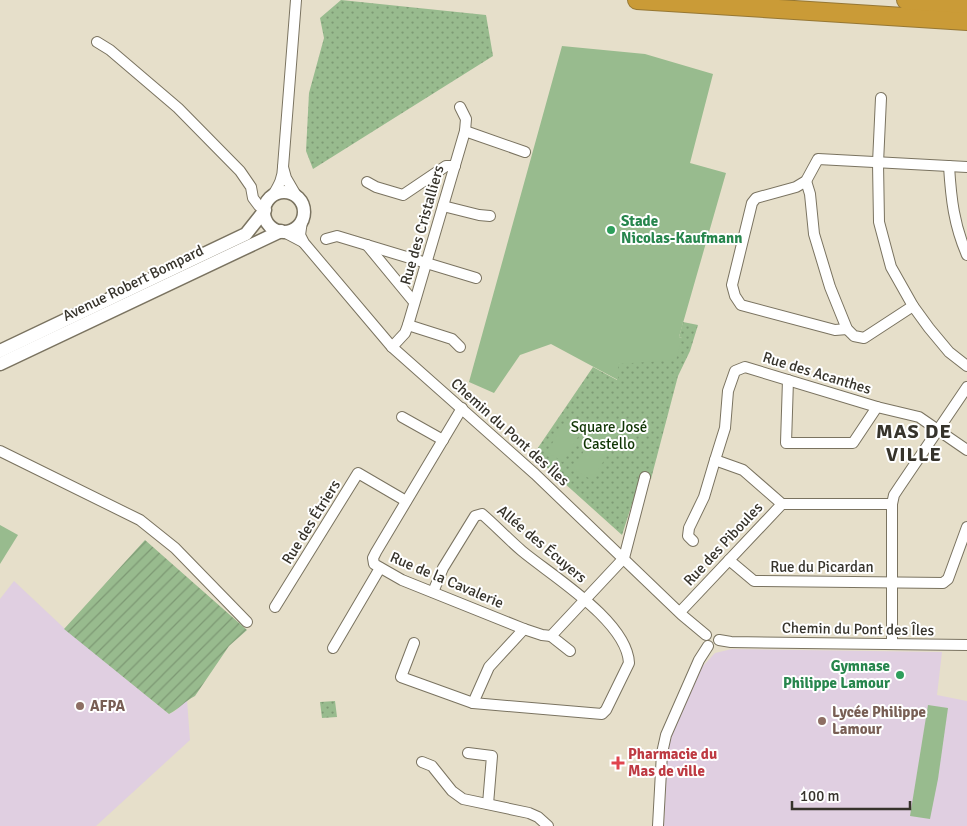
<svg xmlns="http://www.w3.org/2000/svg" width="967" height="826" font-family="Signika,sans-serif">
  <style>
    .education { fill: #e0cfe1 }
    .grass { fill: url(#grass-dots) }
    .garden { fill: url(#garden-furrows) }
    .pitch { fill: #98bb8e }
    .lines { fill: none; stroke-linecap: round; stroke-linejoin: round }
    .minor-casing { stroke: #7a7360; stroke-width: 12 }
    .tertiary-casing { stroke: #7a7360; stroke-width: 15 }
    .motorway-casing { stroke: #967733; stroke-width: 20 }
    .minor { stroke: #fff; stroke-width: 10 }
    .tertiary { stroke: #fff; stroke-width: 12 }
    .motorway { stroke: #ca9b37; stroke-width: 18 }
    .leisure-dot { fill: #2e9e5b; stroke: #fff; stroke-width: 2 }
    .education-dot { fill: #8d6e63; stroke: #fff; stroke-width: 2 }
    .health-dot { fill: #e0444e; stroke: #fff; stroke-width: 2 }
    .labels { text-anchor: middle; stroke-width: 4; stroke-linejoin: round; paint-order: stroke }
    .leisure-label { font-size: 15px; font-weight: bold; fill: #27864d; stroke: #fff; text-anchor: start }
    .street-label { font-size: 15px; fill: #36332b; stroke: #fff }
    .park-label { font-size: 15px; fill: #103504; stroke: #fff }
    .education-label { font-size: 15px; font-weight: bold; fill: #785e54; stroke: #fff; text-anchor: start }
    .health-label { font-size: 15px; font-weight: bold; fill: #be3a42; stroke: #fff; text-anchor: start }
    .district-label { font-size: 20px; font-weight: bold; letter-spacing: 1px; fill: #36332b; stroke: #fff }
  </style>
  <defs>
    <pattern id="grass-dots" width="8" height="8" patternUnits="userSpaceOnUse" patternTransform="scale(1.25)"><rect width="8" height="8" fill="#98bb8e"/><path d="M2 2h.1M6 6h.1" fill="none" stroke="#7d9974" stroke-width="1.8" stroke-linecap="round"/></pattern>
    <pattern id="garden-furrows" width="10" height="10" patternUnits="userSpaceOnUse" patternTransform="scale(1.25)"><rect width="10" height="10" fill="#98bb8e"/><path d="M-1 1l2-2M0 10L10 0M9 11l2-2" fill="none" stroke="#7d9974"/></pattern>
  </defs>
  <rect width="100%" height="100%" fill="#e6dfca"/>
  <g class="education">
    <path d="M14,581L65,629L169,714L175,711L187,700L190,740L96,826H0V599Z"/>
    <path d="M732,649L942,652L937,695L967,701V826H664L668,742L702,667L715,653Z"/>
  </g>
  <g class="grass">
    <path d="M341,0L486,15L493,56L313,169L306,151L309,93L324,38L320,18Z"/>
    <path d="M683,322L698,325L690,351L678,376L651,479L641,476L622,535L533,455L593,367L617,380L618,364L682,338L679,337Z"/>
    <path d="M335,701L337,717L322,718L320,702Z"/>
  </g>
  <path class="garden" d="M145,540L247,630L229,646L195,696C185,701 179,709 169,714L64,629Z"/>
  <g class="pitch">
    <path d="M562,46L645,54L713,74L690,163L726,173L679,337L682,338L676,360L618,364V380L551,344L520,355L494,393L469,382Z"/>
    <path d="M565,422L581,432L563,462L547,452Z"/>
    <path d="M595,433L614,444L592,480L573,469Z"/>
    <path d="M0,525L18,535L0,564Z"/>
    <path d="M928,705L948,708L938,779L930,819L910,816Z"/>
  </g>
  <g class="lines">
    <defs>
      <g id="minor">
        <path d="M97,42L110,50L178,108L240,171L251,187L253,198L259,206H265"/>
        <path d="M881,98L878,163L879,222L891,267L913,306L929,328L949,352L967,366"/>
        <path d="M465,131L525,152"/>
        <path d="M949,166C951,199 954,225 967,255"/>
        <path d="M283,167L296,0"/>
        <path d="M806,181L810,194L814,234L830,287L847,329L854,336L864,338L913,306"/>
        <path d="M367,182L376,187L403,195L446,166H455"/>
        <path d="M273,195C279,185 283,178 283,167L286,178L297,197"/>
        <path d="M443,206L479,215L490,216"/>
        <path d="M302,221L300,235L304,243L392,347L535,474L682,615L706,635"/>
        <path d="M284,232L303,242"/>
        <path d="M326,239L337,236L476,278"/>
        <path d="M367,245L414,302"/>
        <path d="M408,325L452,339L460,347"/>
        <path d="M847,329L835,330L741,305L735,296L732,285L752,203L756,198L796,187L806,181L818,159L967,167"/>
        <path d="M392,347L405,333L408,325L465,131L466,119L460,107"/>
        <path d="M788,380L786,443H853L877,407"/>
        <path d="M462,408L376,552L373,558L374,564L402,580L524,629L542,635L551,636L624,558L645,477"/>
        <path d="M402,417L443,440"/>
        <path d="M0,451L140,520L175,548L247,622"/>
        <path d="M782,504L743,470L715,460L725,428L728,391L735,371L745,367L877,407L919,417L967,450"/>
        <path d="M693,541L688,536L689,528L704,497L715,460"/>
        <path d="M729,560L754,581L943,583L948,579L967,527"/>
        <path d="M275,607L358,473L406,501"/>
        <path d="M680,612L782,504H892L894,495L900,486L967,387"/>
        <path d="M551,636L570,651"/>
        <path d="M719,640L731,642L967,645"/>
        <path d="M414,643L401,677L473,703L602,714L606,710L629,663C627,621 552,576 522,551C508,539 496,526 482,514L475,516L443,568L433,592"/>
        <path d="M892,644V504"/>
        <path d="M333,648L380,568"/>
        <path d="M473,703L489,667L524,629"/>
        <path d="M468,753L492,756L488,804"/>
        <path d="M422,762L432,766L452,791L463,799L529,813L538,817L548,826"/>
        <path d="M658,826L662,753L666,735L699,660L708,646"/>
      </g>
      <g id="tertiary">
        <circle cx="284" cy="212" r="20"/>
        <path d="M0,351L246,234L265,210"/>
        <path d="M0,364L281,231"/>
      </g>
      <g id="motorway">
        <path d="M637,0L967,21"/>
        <path d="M906,0L967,4"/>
      </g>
    </defs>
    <use href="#minor" class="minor-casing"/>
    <use href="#tertiary" class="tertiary-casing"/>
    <use href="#motorway" class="motorway-casing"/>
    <use href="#minor" class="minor"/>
    <use href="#tertiary" class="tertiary"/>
    <use href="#motorway" class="motorway"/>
  </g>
  <g class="leisure-dot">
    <circle cx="611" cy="230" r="5"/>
    <circle cx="900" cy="675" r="5"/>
  </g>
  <g class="education-dot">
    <circle cx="80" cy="706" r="5"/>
    <circle cx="822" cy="721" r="5"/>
  </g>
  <path class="health-dot" d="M615.5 755.5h5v5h5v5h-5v5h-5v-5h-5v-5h5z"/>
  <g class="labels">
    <g class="leisure-label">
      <text x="621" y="226">Stade<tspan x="621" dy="17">Nicolas-Kaufmann</tspan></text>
      <text x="890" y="671" text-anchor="end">Gymnase<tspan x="890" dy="17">Philippe Lamour</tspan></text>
    </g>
    <g class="street-label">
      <text transform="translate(422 225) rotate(-74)" y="5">Rue des Cristalliers</text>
      <text transform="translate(133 283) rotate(-26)" y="5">Avenue Robert Bompard</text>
      <text transform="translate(817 373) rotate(17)" y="5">Rue des Acanthes</text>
      <text transform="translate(510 432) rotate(42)" y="5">Chemin du Pont des Îles</text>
      <text transform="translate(311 522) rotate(-58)" y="5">Rue des Étriers</text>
      <text transform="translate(542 544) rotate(40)" y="5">Allée des Écuyers</text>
      <text transform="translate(723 544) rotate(-47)" y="5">Rue des Piboules</text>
      <text x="822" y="572">Rue du Picardan</text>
      <text transform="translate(447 580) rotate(23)" y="5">Rue de la Cavalerie</text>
      <text transform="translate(858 629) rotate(1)" y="5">Chemin du Pont des Îles</text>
    </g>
    <g class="park-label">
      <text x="609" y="432">Square José<tspan x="609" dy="17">Castello</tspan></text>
    </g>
    <g class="education-label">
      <text x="90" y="711">AFPA</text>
      <text x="832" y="717">Lycée Philippe<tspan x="832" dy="17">Lamour</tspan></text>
    </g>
    <g class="health-label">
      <text x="628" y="759">Pharmacie du<tspan x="628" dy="17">Mas de ville</tspan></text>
    </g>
    <g class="district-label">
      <text x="914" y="438">MAS DE<tspan x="914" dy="23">VILLE</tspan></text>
    </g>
  </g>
  <path d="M792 801v8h118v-8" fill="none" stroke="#36332b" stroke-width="2.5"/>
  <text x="800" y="801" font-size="15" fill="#36332b" stroke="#ffffff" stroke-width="4" paint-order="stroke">100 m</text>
</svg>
